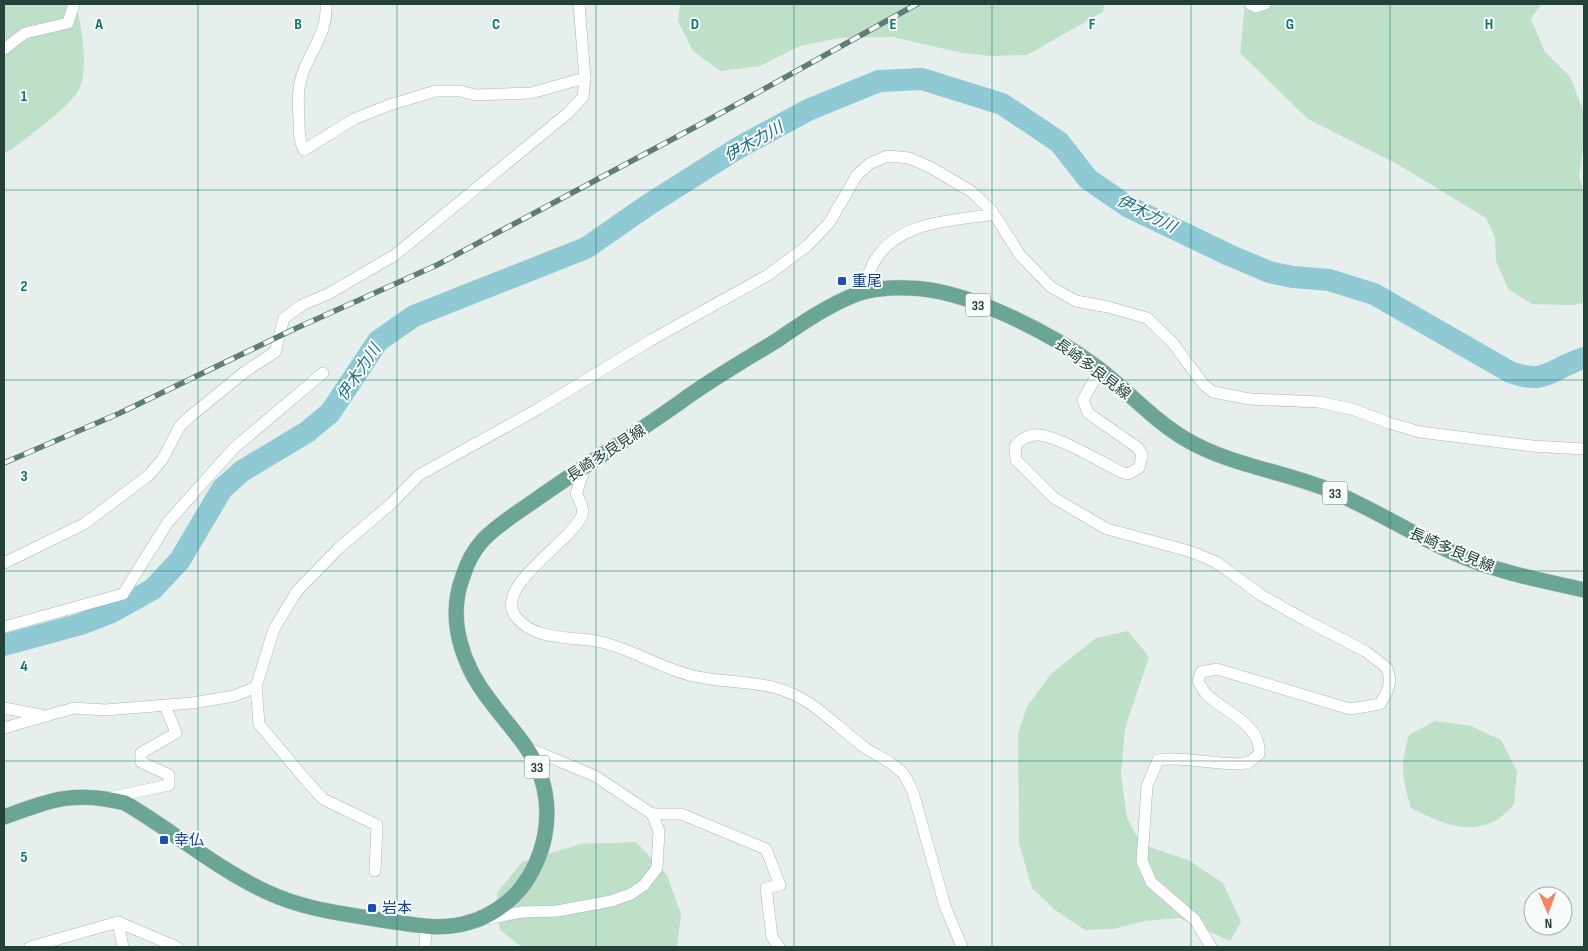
<svg xmlns="http://www.w3.org/2000/svg" width="1588" height="951" font-family="'Sofia Sans Condensed','Noto Sans JP',sans-serif">
  <style>
    .green { fill: #bfe0c8 }
    .lines { fill: none; stroke-linecap: round; stroke-linejoin: round }
    .river { stroke: #8ec9d4; stroke-width: 22 }
    .minor-casing { stroke: #a8b8b2; stroke-width: 12 }
    .primary-casing { stroke: #c2cac8; stroke-width: 16 }
    .minor { stroke: #fff; stroke-width: 11 }
    .primary { stroke: #6aa596; stroke-width: 15 }
    .rail-casing { stroke: #5f7d75; stroke-width: 5.5 }
    .rail { stroke: #f7fbf9; stroke-width: 4; stroke-dasharray: 11; stroke-linecap: butt }
    .grid { fill: none; stroke: #0f766e; stroke-width: 1; stroke-opacity: 0.55 }
    .transit-dot { fill: #1a4fb4; stroke: #f7fbf9; stroke-width: 2 }
    .labels { text-anchor: middle; stroke-width: 4; stroke-linejoin: round; paint-order: stroke }
    .shield { fill: #f7fbf9; stroke: #637a73; stroke-width: 1 }
    .shield-label { font-size: 14px; font-weight: bold; fill: #24423a }
    .transit-label { font-size: 15px; fill: #164399; stroke: #f7fbf9; text-anchor: start }
    .street-label { font-size: 15px; fill: #24423a; stroke: #f7fbf9 }
    .water-label { font-size: 16px; font-style: italic; fill: #1c6f80; stroke: #f7fbf9 }
    .grid-label { font-size: 16px; text-anchor: middle; font-weight: bold; fill: #0f766e; stroke: #f7fbf9; stroke-width: 4; stroke-linejoin: round; paint-order: stroke }
  </style>
  <rect width="100%" height="100%" fill="#e6efeb"/>
  <g class="green">
    <path d="M4,4H76C81,25 90,73 78,91C66,110 29,136 11,150L4,153Z"/>
    <path d="M680,4H1104L1103,12L1027,55L990,56L962,53L893,37L839,38L800,46L760,66L720,71L693,51L678,21Z"/>
    <path d="M1245,4H1541L1531,19L1545,52L1570,77L1584,112V144L1579,176L1584,191V303L1572,305L1532,304L1508,289L1496,261L1495,237L1486,218L1399,165L1308,119L1240,53Z"/>
    <path d="M1128,631L1149,657L1125,728L1121,775L1127,818L1141,844L1188,860L1223,883L1241,922L1230,941L1179,918L1145,921L1113,929L1085,930L1055,910L1032,888L1019,843L1018,733L1027,707L1051,674L1096,638Z"/>
    <path d="M1435,721L1471,726L1501,740L1517,771L1514,805C1508,810 1501,819 1493,822C1463,835 1438,821 1411,808C1402,777 1400,766 1409,735Z"/>
    <path d="M636,842L667,875L681,914L677,947H522L500,930L497,893L522,862L580,844Z"/>
  </g>
  <g class="lines">
    <path class="river" d="M4,645L81,624L112,612L153,589L180,560L222,489L242,471L307,432L330,413L378,341L414,316L586,248L648,205L738,148L808,110L879,81L922,79L1002,104L1059,142L1088,179L1127,206L1229,255L1269,272L1293,277L1329,280L1374,294L1510,372C1547,386 1553,367 1584,358"/>
    <defs>
      <g id="minor">
        <path d="M326,4C328,30 313,47 304,70C297,87 298,102 299,120C299,132 299,140 304,150L354,119L389,105L436,91H460L475,95L531,93L585,78"/>
        <path d="M1250,4L1256,7L1265,4"/>
        <path d="M4,49L25,33L68,23L74,4"/>
        <path d="M863,292C866,282 869,271 874,262C897,222 948,221 989,215L992,211"/>
        <path d="M1100,370L1083,400L1088,413L1138,448L1142,455L1139,468L1128,474L1121,472C1101,462 1060,437 1039,435C1029,434 1021,439 1015,446L1016,460L1054,498L1107,529L1189,551L1216,562L1261,595L1305,620L1365,651L1387,668L1390,680L1387,692L1380,704L1350,709L1217,669L1201,672L1198,681C1201,686 1203,691 1207,695C1225,712 1262,725 1259,754C1256,756 1253,760 1249,762C1235,769 1182,755 1158,760L1147,786L1142,861L1151,882L1195,920L1211,947"/>
        <path d="M586,465L576,494C580,501 584,507 582,515C572,542 492,586 516,617C536,642 574,636 601,642C631,649 657,666 686,674C716,683 747,680 776,688C814,698 837,728 867,749C879,757 895,763 904,775C908,780 910,787 913,792L945,906L962,947"/>
        <path d="M4,563L84,524L149,475L162,460L180,426L188,418L246,371L275,352L284,318L302,305L328,294L395,255L568,113L583,97L585,78L579,4"/>
        <path d="M4,627L123,594L168,522L234,448L323,373"/>
        <path d="M256,687L259,724L304,778L323,799L377,825L375,871"/>
        <path d="M4,708L41,715"/>
        <path d="M4,728L74,708L105,710L192,703L234,696L256,687L274,629L297,591L339,548L392,503L419,475L538,409L651,340L768,275L807,246L829,223L857,175L869,164L887,156L909,158L932,168L972,192L992,211L1020,255L1051,287L1076,301L1108,307L1147,318L1172,342L1204,385L1213,392L1250,399L1319,402L1352,409L1389,423L1420,432L1532,446L1584,449"/>
        <path d="M108,798L169,785V775L141,762V753L176,733L165,705"/>
        <path d="M652,814H681L766,849L780,885L766,888L772,937L779,947"/>
        <path d="M486,919L522,912L557,911L611,901L631,894L644,885L657,868L659,831L652,814L595,776L528,748"/>
        <path d="M30,947L118,922"/>
        <path d="M123,947L118,922L177,947"/>
        <path d="M425,947L426,927"/>
      </g>
      <path id="primary" d="M4,817C51,800 75,790 125,803C173,831 217,869 267,892C305,910 346,914 388,921C416,925 442,931 470,922C489,917 509,903 521,888C545,857 553,817 542,780C533,749 510,728 491,702C463,667 446,620 463,576C467,563 474,550 483,540C499,523 522,510 541,496C587,464 634,435 679,403C710,380 743,361 776,341C801,324 828,305 857,294C871,289 892,287 908,288C965,288 1053,334 1098,368C1128,391 1154,421 1187,440C1228,464 1280,471 1324,488C1369,506 1410,533 1454,553C1496,572 1540,580 1584,590"/>
    </defs>
    <use href="#minor" class="minor-casing"/>
    <use href="#primary" class="primary-casing"/>
    <use href="#minor" class="minor"/>
    <use href="#primary" class="primary"/>
    <defs>
      <path id="rail" d="M4,463L120,413L290,331L437,265L712,118L917,4"/>
    </defs>
    <use href="#rail" class="rail-casing"/>
    <use href="#rail" class="rail"/>
  </g>
  <path class="grid" d="M198,4V947M397,4V947M596,4V947M794,4V947M992,4V947M1191,4V947M1390,4V947M4,190H1584M4,380H1584M4,571H1584M4,761H1584"/>
  <g class="transit-dot">
    <rect x="837" y="276" width="10" height="10" rx="2.5"/>
    <rect x="159" y="835" width="10" height="10" rx="2.5"/>
    <rect x="367" y="903" width="10" height="10" rx="2.5"/>
  </g>
  <g class="labels">
    <g class="shield">
      <rect x="965.5" y="293.5" width="25" height="23" rx="4"/>
      <rect x="1322.5" y="481.5" width="25" height="23" rx="4"/>
      <rect x="524.5" y="755.5" width="25" height="23" rx="4"/>
    </g>
    <g class="shield-label">
      <text x="978" y="310">33</text>
      <text x="1335" y="498">33</text>
      <text x="537" y="772">33</text>
    </g>
    <g class="transit-label">
      <text x="852" y="286">重尾</text>
      <text x="174" y="845">幸仏</text>
      <text x="382" y="913">岩本</text>
    </g>
    <g class="street-label">
      <text transform="translate(1093 369) rotate(37)" y="5">長崎多良見線</text>
      <text transform="translate(606 453) rotate(-33)" y="5">長崎多良見線</text>
      <text transform="translate(1452 550) rotate(23)" y="5">長崎多良見線</text>
    </g>
    <g class="water-label">
      <text transform="translate(753 141) rotate(-29)" y="6">伊木力川</text>
      <text transform="translate(1147 213) rotate(27)" y="6">伊木力川</text>
      <text transform="translate(358 372) rotate(-56)" y="6">伊木力川</text>
    </g>
  </g>
  <g class="grid-label">
    <text x="99" y="29">A</text>
    <text x="298" y="29">B</text>
    <text x="496" y="29">C</text>
    <text x="695" y="29">D</text>
    <text x="893" y="29">E</text>
    <text x="1092" y="29">F</text>
    <text x="1290" y="29">G</text>
    <text x="1489" y="29">H</text>
    <text x="24" y="101">1</text>
    <text x="24" y="291">2</text>
    <text x="24" y="481">3</text>
    <text x="24" y="671">4</text>
    <text x="24" y="862">5</text>
  </g>
  <rect width="1588" height="951" fill="none" stroke="#24423a" stroke-width="10"/>
  <g transform="translate(1548 911) rotate(178)"><circle r="24" fill="#f7fbf9" stroke="#a3b1ad"/>
  <path d="M0-4L9 19L0 12L-9 19Z" fill="#f4845f"/>
  <text y="-8" font-size="14" font-weight="bold" text-anchor="middle" fill="#24423a">N</text>
  </g>
</svg>
